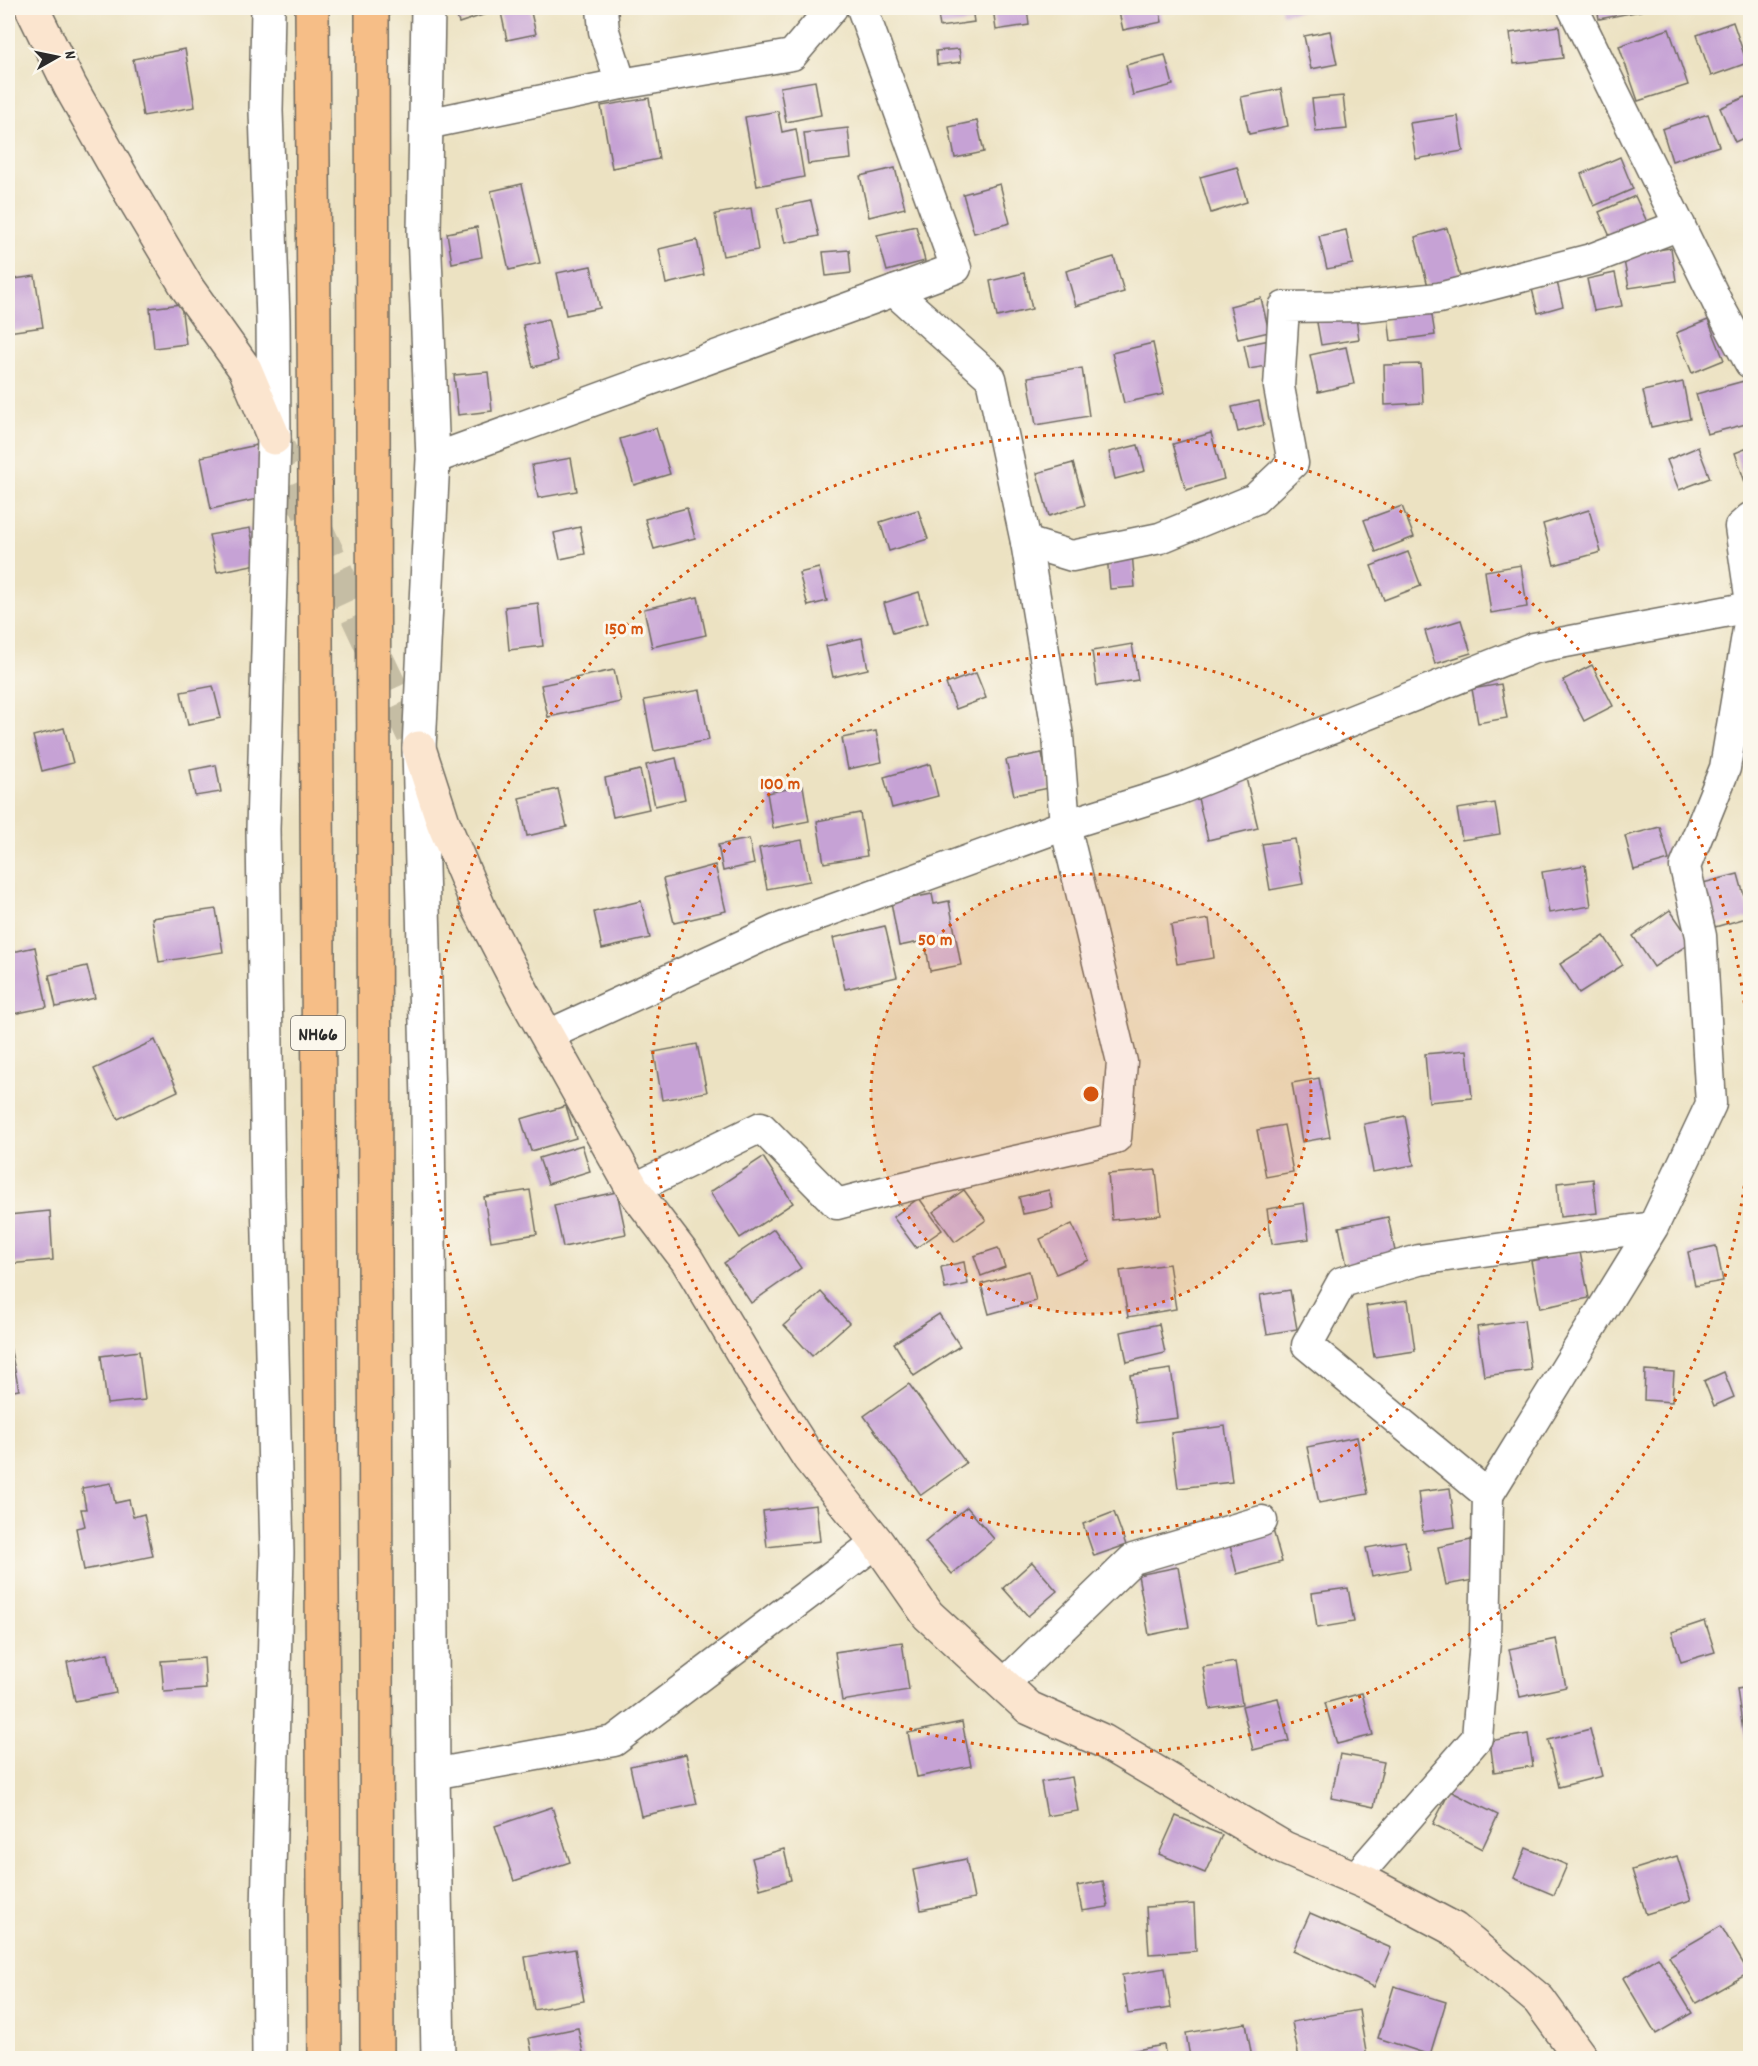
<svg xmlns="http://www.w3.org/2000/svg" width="1758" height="2066" font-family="Dekko,sans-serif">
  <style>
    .building { fill: #c6a2d5 }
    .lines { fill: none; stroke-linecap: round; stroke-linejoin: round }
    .secondary-tunnel { stroke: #c5bda4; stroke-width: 33; stroke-dasharray: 33 16; stroke-linecap: butt }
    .minor-casing { stroke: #6f6b60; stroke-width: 33 }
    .tertiary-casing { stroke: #6f6b60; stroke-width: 36 }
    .secondary-casing { stroke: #6f6b60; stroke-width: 36 }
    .trunk-casing { stroke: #6f6b60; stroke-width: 36 }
    .minor { stroke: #fff; stroke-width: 30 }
    .tertiary { stroke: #fff; stroke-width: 33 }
    .secondary { stroke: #fbe5cf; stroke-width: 33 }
    .trunk { stroke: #f6be87; stroke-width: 33 }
    .ring { fill: none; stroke: #d5540f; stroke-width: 3; stroke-dasharray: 3 6 }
    .labels { text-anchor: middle; stroke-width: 6; stroke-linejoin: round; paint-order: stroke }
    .shield { fill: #fbf7ec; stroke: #696865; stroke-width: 1.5 }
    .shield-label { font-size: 20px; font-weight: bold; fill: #2b2b2b }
    .centre { fill: #d5540f; stroke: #fbf7ec; stroke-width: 3 }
    .ring-label { font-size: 18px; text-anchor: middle; font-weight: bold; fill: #d5540f; stroke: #fbf7ec; stroke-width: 6; stroke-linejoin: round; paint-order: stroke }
  </style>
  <rect width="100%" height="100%" fill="#fbf7ec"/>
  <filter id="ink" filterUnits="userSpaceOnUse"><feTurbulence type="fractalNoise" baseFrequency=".0167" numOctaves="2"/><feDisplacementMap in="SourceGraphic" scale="12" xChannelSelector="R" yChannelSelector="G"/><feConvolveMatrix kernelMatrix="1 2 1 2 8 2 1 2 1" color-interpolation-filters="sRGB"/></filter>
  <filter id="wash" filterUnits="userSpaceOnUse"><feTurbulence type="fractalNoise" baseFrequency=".008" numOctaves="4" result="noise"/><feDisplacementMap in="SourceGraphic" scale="24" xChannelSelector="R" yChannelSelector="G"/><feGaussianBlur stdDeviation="1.35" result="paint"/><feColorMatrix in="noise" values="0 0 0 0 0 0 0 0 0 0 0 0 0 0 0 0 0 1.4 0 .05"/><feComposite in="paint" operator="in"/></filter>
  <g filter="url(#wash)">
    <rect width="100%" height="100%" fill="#ece2c2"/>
    <g id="blocks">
      <g class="building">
        <path d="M454,8H491L492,12L459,23Z"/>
        <path d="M500,8H530L536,34L507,40Z"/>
        <path d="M937,8H972L974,22L940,27Z"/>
        <path d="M993,8H1027L1029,25L996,30Z"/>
        <path d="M1118,8H1159L1162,22L1123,30Z"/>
        <path d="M1281,8H1312V9L1282,14Z"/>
        <path d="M1597,8H1641V11L1599,19Z"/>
        <path d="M1733,22L1747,63L1711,76L1697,35Z"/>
        <path d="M1559,26L1563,58L1514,64L1510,33Z"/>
        <path d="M1669,29L1688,85L1638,101L1619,46Z"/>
        <path d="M1330,31L1337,64L1311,69L1304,36Z"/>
        <path d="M185,49L195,107L143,116L133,59Z"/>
        <path d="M959,49L961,62L937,65L936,51Z"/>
        <path d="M1165,55L1173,85L1133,95L1126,65Z"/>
        <path d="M815,81L821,115L786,122L780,87Z"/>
        <path d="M1281,89L1288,126L1249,134L1241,97Z"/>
        <path d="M1750,95V135L1735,142L1720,108Z"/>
        <path d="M1343,96L1347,129L1316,132L1312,99Z"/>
        <path d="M649,98L659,159L612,168L601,106Z"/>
        <path d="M778,111L782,132L796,129L804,177L757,186L745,117Z"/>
        <path d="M1708,114L1719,146L1672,161L1662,129Z"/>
        <path d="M1458,116L1463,151L1416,159L1410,123Z"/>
        <path d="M977,121L984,152L955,158L949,127Z"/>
        <path d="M848,128L851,159L808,164L804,133Z"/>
        <path d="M1620,157L1633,189L1594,206L1581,174Z"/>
        <path d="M1237,167L1247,202L1211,213L1200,177Z"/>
        <path d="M895,168L905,208L869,217L860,176Z"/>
        <path d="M522,184L540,263L509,270L491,191Z"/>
        <path d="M1000,184L1010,223L974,233L963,194Z"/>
        <path d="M1635,196L1648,224L1612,241L1599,212Z"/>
        <path d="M811,201L819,236L785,243L777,208Z"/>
        <path d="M751,208L758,250L723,256L715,214Z"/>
        <path d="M916,226L925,261L887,271L877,235Z"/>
        <path d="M477,227L482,257L452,263L447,233Z"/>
        <path d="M1447,228L1460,277L1428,286L1415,237Z"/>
        <path d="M1346,230L1353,264L1327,269L1319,236Z"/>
        <path d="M697,240L704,275L666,284L659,249Z"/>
        <path d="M1671,248L1676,281L1629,288L1623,255Z"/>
        <path d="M849,250L851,273L826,276L823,252Z"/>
        <path d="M1114,257L1124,292L1076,306L1066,271Z"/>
        <path d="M591,266L600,308L566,315L557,273Z"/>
        <path d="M1024,273L1032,309L997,317L990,281Z"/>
        <path d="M1615,273L1622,306L1594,311L1587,279Z"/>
        <path d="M35,276L43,327L8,332V280Z"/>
        <path d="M1557,282L1563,306L1538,313L1532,289Z"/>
        <path d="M1261,298L1269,332L1238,339L1230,306Z"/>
        <path d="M1430,303L1435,335L1391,341L1387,309Z"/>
        <path d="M181,304L186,344L154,348L150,308Z"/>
        <path d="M1355,311L1359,339L1321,345L1316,317Z"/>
        <path d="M548,319L558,361L533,367L523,325Z"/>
        <path d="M1708,320L1724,360L1692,373L1676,333Z"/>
        <path d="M1270,340L1274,365L1249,369L1244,345Z"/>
        <path d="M1153,343L1164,394L1124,403L1112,353Z"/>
        <path d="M1346,347L1354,384L1318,392L1310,355Z"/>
        <path d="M1421,364L1423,403L1385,405L1384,365Z"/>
        <path d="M1082,368L1089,416L1036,425L1028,377Z"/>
        <path d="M488,372L492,411L458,415L454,375Z"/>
        <path d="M1744,381L1750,405V423L1707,434L1696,394Z"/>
        <path d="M1683,382L1690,419L1651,427L1643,391Z"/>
        <path d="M1259,401L1264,425L1238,432L1232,407Z"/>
        <path d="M656,428L670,474L634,485L620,439Z"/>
        <path d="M1211,433L1224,479L1186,490L1173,444Z"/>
        <path d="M257,445L267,497L211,509L201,457Z"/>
        <path d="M1138,445L1145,471L1115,479L1109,452Z"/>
        <path d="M1698,447L1710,478L1679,490L1667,460Z"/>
        <path d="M1750,447V480L1745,482L1735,453Z"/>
        <path d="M571,458L577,491L538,498L532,465Z"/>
        <path d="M1073,463L1085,505L1049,516L1037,473Z"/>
        <path d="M1402,506L1414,537L1376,552L1364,520Z"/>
        <path d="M687,508L695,538L654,549L645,519Z"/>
        <path d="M918,510L928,539L889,551L880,522Z"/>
        <path d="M1589,510L1601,552L1554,565L1543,524Z"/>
        <path d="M580,527L585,554L560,559L554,533Z"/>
        <path d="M250,528L257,564L217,572L209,535Z"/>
        <path d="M1408,552L1421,586L1384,600L1371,566Z"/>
        <path d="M1132,553L1135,587L1110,589L1107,555Z"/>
        <path d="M1521,565L1527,607L1491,613L1485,571Z"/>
        <path d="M819,568L827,601L808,606L799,573Z"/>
        <path d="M919,592L928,623L893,633L884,603Z"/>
        <path d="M698,597L706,635L652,647L644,609Z"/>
        <path d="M538,603L543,646L509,650L505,607Z"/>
        <path d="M1461,620L1471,653L1435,664L1425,631Z"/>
        <path d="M862,638L868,669L833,677L826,646Z"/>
        <path d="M1132,644L1138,680L1097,686L1092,651Z"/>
        <path d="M1592,665L1613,706L1584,721L1563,680Z"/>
        <path d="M614,670L621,702L548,717L541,685Z"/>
        <path d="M976,673L986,698L956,709L946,684Z"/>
        <path d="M1501,684L1507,718L1478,723L1472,689Z"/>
        <path d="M213,686L221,718L188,725L181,692Z"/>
        <path d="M700,690L709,740L654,751L644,700Z"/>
        <path d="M64,728L73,763L42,771L33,736Z"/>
        <path d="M876,731L882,762L848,769L842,738Z"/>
        <path d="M1042,753L1049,788L1014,795L1006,760Z"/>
        <path d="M676,758L685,799L655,806L646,765Z"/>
        <path d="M930,764L938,796L892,808L884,777Z"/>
        <path d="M216,765L221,792L195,796L190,770Z"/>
        <path d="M640,770L649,809L613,817L605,778Z"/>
        <path d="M1246,778L1258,828L1208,840L1196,790Z"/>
        <path d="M803,786L809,821L773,828L767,793Z"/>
        <path d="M558,789L567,827L527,836L519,798Z"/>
        <path d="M1495,803L1500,834L1462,840L1457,809Z"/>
        <path d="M860,813L867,856L824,863L817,821Z"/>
        <path d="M1660,827L1669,860L1634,870L1625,836Z"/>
        <path d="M749,839L754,864L723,871L718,845Z"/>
        <path d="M1295,839L1303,884L1270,890L1262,844Z"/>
        <path d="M802,840L810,881L767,889L759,848Z"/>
        <path d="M715,865L726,911L674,923L663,879Z"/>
        <path d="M1585,865L1591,906L1549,913L1542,872Z"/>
        <path d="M1738,874L1750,917L1715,927L1703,883Z"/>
        <path d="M932,894L934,904L949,901L961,965L930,971L925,941L899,946L891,902Z"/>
        <path d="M641,901L650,938L602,949L594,912Z"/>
        <path d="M216,909L223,952L159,962L152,918Z"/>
        <path d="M1670,910L1692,942L1654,967L1633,936Z"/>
        <path d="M1209,919L1214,958L1177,964L1171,925Z"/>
        <path d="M885,926L897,977L845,989L833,938Z"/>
        <path d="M1604,936L1623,965L1579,993L1560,964Z"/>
        <path d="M35,947L47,1007L8,1015V953Z"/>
        <path d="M87,966L95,998L56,1007L49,975Z"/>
        <path d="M155,1040L178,1091L118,1119L94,1069Z"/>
        <path d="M697,1044L707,1092L662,1100L654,1052Z"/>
        <path d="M1467,1050L1472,1098L1429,1102L1425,1054Z"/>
        <path d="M1319,1078L1330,1137L1302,1142L1292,1083Z"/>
        <path d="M566,1106L576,1138L531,1151L521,1119Z"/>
        <path d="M1405,1116L1414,1165L1373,1172L1364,1124Z"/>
        <path d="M1284,1125L1293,1172L1266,1177L1257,1130Z"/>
        <path d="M582,1145L590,1171L548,1184L539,1158Z"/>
        <path d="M763,1157L793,1203L740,1238L710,1192Z"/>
        <path d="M1156,1170L1161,1215L1112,1220L1108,1174Z"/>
        <path d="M1593,1179L1597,1213L1560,1217L1557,1183Z"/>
        <path d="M530,1190L537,1234L491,1241L484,1197Z"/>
        <path d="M964,1190L986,1220L955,1242L933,1212Z"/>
        <path d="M1049,1190L1053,1208L1023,1214L1019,1197Z"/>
        <path d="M617,1192L626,1234L563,1247L554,1205Z"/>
        <path d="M919,1198L942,1230L916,1248L893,1217Z"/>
        <path d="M1304,1203L1309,1239L1272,1244L1267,1209Z"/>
        <path d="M50,1211L53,1260L8,1264V1215Z"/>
        <path d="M1388,1217L1396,1256L1347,1266L1339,1227Z"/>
        <path d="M1072,1224L1089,1260L1056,1274L1040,1239Z"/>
        <path d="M774,1229L801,1268L751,1303L724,1263Z"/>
        <path d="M1716,1246L1723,1281L1695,1286L1688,1252Z"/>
        <path d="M998,1248L1005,1267L981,1276L974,1256Z"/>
        <path d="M1580,1252L1589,1298L1540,1308L1531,1261Z"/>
        <path d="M964,1262L968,1284L945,1289L941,1267Z"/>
        <path d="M1169,1264L1176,1309L1128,1317L1120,1271Z"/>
        <path d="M1029,1271L1036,1301L989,1314L981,1284Z"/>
        <path d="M1290,1290L1297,1329L1267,1334L1260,1295Z"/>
        <path d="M821,1292L849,1323L812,1356L784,1325Z"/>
        <path d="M1408,1300L1415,1351L1374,1357L1366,1306Z"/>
        <path d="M939,1314L960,1346L914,1376L894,1343Z"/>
        <path d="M1524,1320L1531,1370L1484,1376L1477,1327Z"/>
        <path d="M1159,1324L1165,1353L1127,1362L1121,1332Z"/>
        <path d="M8,1337L19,1390L8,1392Z"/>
        <path d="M139,1351L145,1400L107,1404L101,1356Z"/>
        <path d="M1171,1369L1178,1418L1137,1423L1130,1375Z"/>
        <path d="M1645,1370L1674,1372L1672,1402L1644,1400Z"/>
        <path d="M1724,1372L1734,1397L1714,1406L1704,1381Z"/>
        <path d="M909,1384L966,1463L921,1495L864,1416Z"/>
        <path d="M1225,1426L1232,1482L1178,1488L1171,1433Z"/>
        <path d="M1357,1437L1368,1494L1319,1503L1307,1447Z"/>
        <path d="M111,1483L115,1503L129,1500L133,1517L144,1514L153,1556L84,1570L76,1528L85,1526L81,1509H86L82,1488Z"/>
        <path d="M1450,1488L1455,1527L1423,1532L1418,1492Z"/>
        <path d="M816,1505L820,1541L767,1547L763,1511Z"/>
        <path d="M967,1507L994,1539L952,1574L925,1542Z"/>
        <path d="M1114,1512L1126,1545L1094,1556L1083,1524Z"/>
        <path d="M1273,1530L1282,1562L1237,1574L1229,1541Z"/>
        <path d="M1471,1540L1479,1579L1446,1585L1438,1547Z"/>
        <path d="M1405,1541L1410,1569L1372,1576L1366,1548Z"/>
        <path d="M1032,1562L1057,1591L1028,1616L1003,1588Z"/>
        <path d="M1178,1567L1189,1627L1149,1635L1138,1575Z"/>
        <path d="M1348,1588L1354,1622L1317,1628L1312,1593Z"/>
        <path d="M1705,1621L1715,1652L1681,1662L1672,1632Z"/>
        <path d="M1556,1639L1566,1687L1520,1697L1509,1649Z"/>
        <path d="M902,1642L909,1690L842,1701L835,1652Z"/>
        <path d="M108,1653L116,1693L75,1701L67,1662Z"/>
        <path d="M204,1658L206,1689L164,1692L161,1661Z"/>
        <path d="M1235,1662L1242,1704L1210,1709L1203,1667Z"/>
        <path d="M1750,1687V1737L1744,1738L1737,1689Z"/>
        <path d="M1362,1693L1373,1735L1337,1744L1325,1703Z"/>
        <path d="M1278,1698L1289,1741L1253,1750L1242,1706Z"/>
        <path d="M962,1722L971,1766L917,1777L908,1733Z"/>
        <path d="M1590,1729L1602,1776L1559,1787L1548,1740Z"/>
        <path d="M1528,1734L1533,1766L1494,1772L1490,1741Z"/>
        <path d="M686,1754L697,1804L641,1816L630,1766Z"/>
        <path d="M1340,1754L1384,1762L1374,1807L1331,1798Z"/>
        <path d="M1072,1777L1078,1811L1047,1816L1041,1782Z"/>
        <path d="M1450,1791L1498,1815L1482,1849L1433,1824Z"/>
        <path d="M552,1807L570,1862L514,1881L495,1826Z"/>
        <path d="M1176,1816L1222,1835L1205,1873L1159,1854Z"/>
        <path d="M1526,1848L1567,1865L1554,1895L1514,1878Z"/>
        <path d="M784,1849L791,1880L760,1889L752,1858Z"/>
        <path d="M1677,1856L1691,1900L1646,1914L1632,1870Z"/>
        <path d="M966,1859L974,1899L921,1910L913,1870Z"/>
        <path d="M1103,1881L1108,1907L1082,1911L1077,1886Z"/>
        <path d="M1194,1904L1196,1951L1149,1954L1146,1907Z"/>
        <path d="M1310,1913L1391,1948L1374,1987L1293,1951Z"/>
        <path d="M1721,1926L1749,1973L1696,2003L1669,1956Z"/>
        <path d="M575,1949L584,2001L534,2010L525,1957Z"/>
        <path d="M1658,1957L1692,2013L1656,2034L1623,1978Z"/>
        <path d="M1165,1968L1171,2008L1128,2014L1122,1975Z"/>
        <path d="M1394,1986L1446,2002L1430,2055L1378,2038Z"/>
        <path d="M1359,2010L1367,2058H1299L1292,2022Z"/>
        <path d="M1246,2023L1252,2058H1190L1186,2033Z"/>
        <path d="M578,2028L584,2058H533L529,2038Z"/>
        <path d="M1164,2045L1166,2058H1109V2055Z"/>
      </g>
    </g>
  </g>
  <g filter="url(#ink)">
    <use href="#blocks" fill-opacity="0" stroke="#6f6b60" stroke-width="1.5"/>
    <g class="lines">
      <path class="secondary-tunnel" d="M274,438L419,748"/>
      <defs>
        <g id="minor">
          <path d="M602,8L604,31L621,84"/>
          <path d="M862,8L956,268L894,291"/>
          <path d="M1573,8L1720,308L1750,363"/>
          <path d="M426,124L621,84L792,55L832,8"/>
          <path d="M433,459L894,291L991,378L1026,542L1058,736L1065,825L1122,1062L1116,1138C1023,1160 929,1179 837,1204L761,1127L633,1189"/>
          <path d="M1750,518L1740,527L1750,596"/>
          <path d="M1026,542L1072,556L1160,538L1255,499L1293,463L1279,387L1284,307L1363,306L1439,298L1591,259L1680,225"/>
          <path d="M546,1036L776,930L1065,825L1175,791L1534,648L1750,607"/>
          <path d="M1653,1227L1419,1260L1342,1282L1307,1345L1488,1495L1653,1227L1711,1104L1701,936L1685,867L1725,768L1750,617"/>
          <path d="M1003,1685L1133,1559L1262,1521"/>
          <path d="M433,1774L614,1741L877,1542"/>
          <path d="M1355,1878L1477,1738L1485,1640L1488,1495"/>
        </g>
        <g id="tertiary">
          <path d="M268,8L266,111L273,320L274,438L263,829L268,1195L277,1553L268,1911L269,2058"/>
          <path d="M428,8L424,231L433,459L419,748L428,1102L433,1774L438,2058"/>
        </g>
        <g id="secondary">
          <path d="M32,8L70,86L129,190L188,289L245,369L274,438"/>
          <path d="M419,748L443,822L480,910L524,995L633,1189L687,1260L757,1377L809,1458L877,1542L928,1615L1029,1708L1103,1741L1284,1848L1369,1884L1454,1929L1539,2000L1581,2058"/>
        </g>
        <g id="trunk">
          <path d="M312,8L325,2058"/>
          <path d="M372,8L377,2058"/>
        </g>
      </defs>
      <use href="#minor" class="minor-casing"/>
      <use href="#tertiary" class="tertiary-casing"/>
      <use href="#secondary" class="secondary-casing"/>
      <use href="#trunk" class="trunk-casing"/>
      <use href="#minor" class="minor"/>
      <use href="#tertiary" class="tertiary"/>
      <use href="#secondary" class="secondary"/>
      <use href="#trunk" class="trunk"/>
    </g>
  </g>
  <circle cx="1091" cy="1094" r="220" fill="#d5540f" fill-opacity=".12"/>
  <g class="ring">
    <circle cx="1091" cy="1094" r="220"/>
    <circle cx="1091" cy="1094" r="440"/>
    <path d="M1750 1123A660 660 0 1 1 1750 1065"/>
  </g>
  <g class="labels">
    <rect class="shield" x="291" y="1016" width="54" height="34" rx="4.5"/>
    <g class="shield-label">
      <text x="318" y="1040">NH66</text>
    </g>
  </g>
  <circle cx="1091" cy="1094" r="9" class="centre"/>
  <g class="ring-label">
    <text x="624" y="634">150 m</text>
    <text x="780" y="789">100 m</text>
    <text x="935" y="945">50 m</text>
  </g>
  <rect width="1758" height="2066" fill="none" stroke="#fbf7ec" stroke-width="30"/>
  <g transform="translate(57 57) rotate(81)" stroke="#fbf7ec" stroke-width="4.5" paint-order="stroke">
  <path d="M0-4.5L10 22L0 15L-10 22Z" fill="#2b2b2b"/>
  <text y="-9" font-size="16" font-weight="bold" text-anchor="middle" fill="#2b2b2b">N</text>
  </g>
</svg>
